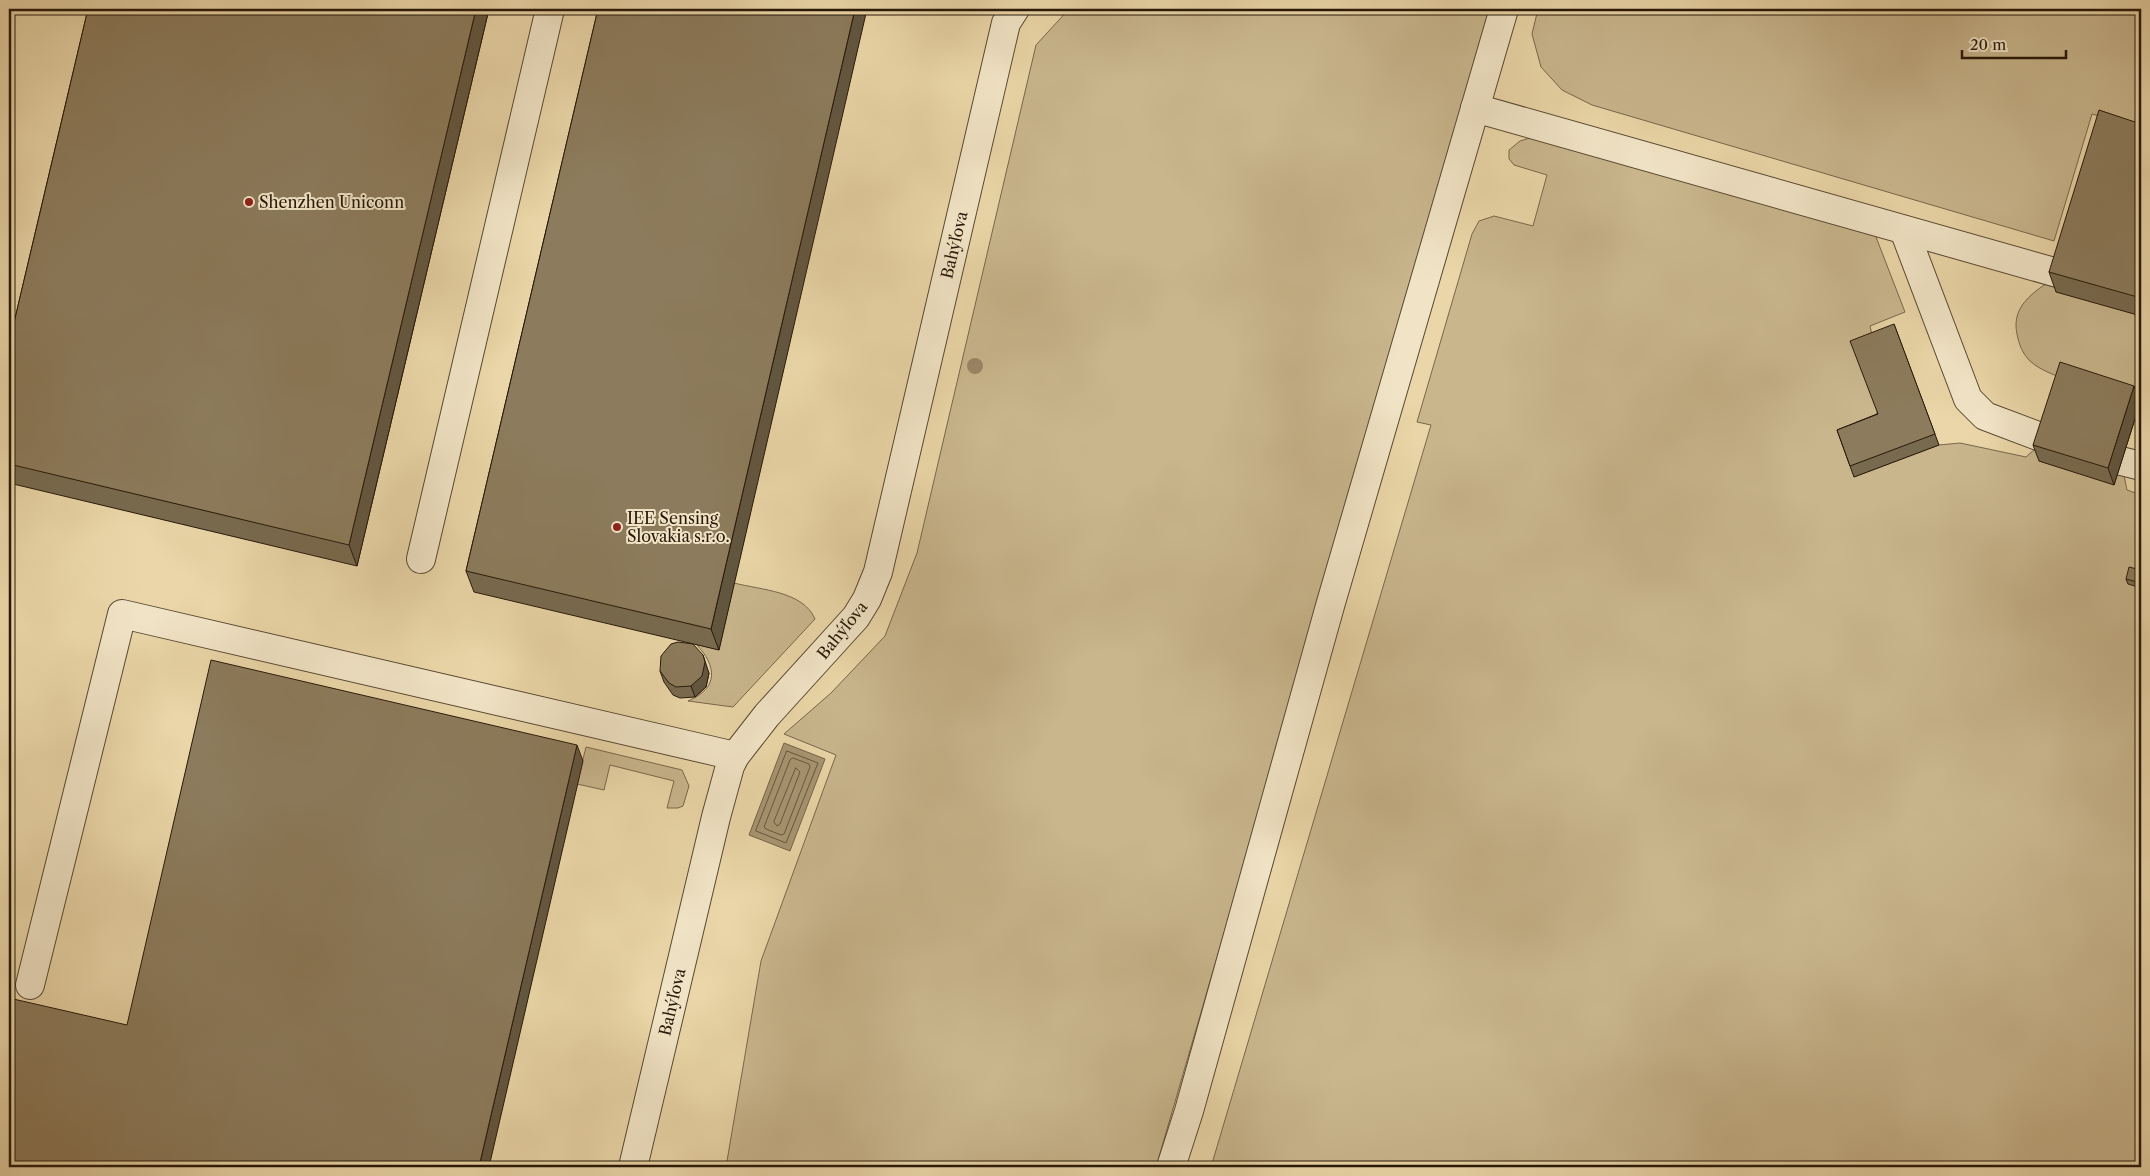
<svg xmlns="http://www.w3.org/2000/svg" width="2150" height="1176" font-family="'Libre Caslon Text',serif">
  <style>
    .green { fill: #c9b68d; stroke: #78674b }
    .water { fill: #a89572; stroke: #746348 }
    .lines { fill: none; stroke-linecap: round; stroke-linejoin: round }
    .shore { stroke: #68563e; stroke-width: 1 }
    .minor-casing { stroke: #584831; stroke-width: 30 }
    .minor { stroke: #f1e4c6; stroke-width: 28 }
    .tree { fill: #9a8767 }
    .wall { fill: #786a4f; stroke: #271809 }
    .shaded-wall { fill: #625640; stroke: #271809 }
    .building { fill: #8c7b5c; stroke: #271809 }
    .poi-dot { fill: #8f2418; stroke: #f1e4c6; stroke-width: 2 }
    .labels { text-anchor: middle; stroke-width: 4; stroke-linejoin: round; paint-order: stroke }
    .poi-label { font-size: 16px; fill: #271809; stroke: #f1e4c6; text-anchor: start }
    .street-label { font-size: 16px; fill: #271809; stroke: #f1e4c6 }
  </style>
  <rect width="100%" height="100%" fill="#ead6a8"/>
  <filter id="stains"><feTurbulence type="fractalNoise" baseFrequency=".004" numOctaves="4"/><feColorMatrix values="0 0 0 0 .2 0 0 0 0 .09 0 0 0 0 .02 0 0 0 .5 -.17"/></filter>
  <radialGradient id="worn" r=".72"><stop offset=".6" stop-color="#630" stop-opacity="0"/><stop offset="1" stop-color="#630" stop-opacity=".3"/></radialGradient>
  <g class="green">
    <path d="M1069,9H1493L1156,1167H726L761,961L836,755L784,734L831,693L885,636L917,553L1036,45Z"/>
    <path d="M1538,9H2141V128L2092,114L2054,241L1592,105L1562,90L1541,67L1532,34Z"/>
    <path d="M1539,135L1863,226L1876,237L1905,312L1870,326L1874,344L1882,425L1854,477L1939,445L1960,443L2026,457L2046,439L2039,461L2113,484L2121,461L2127,490L2141,495V1167H1211L1431,425L1417,422L1472,234L1479,221L1494,216L1533,226L1547,175L1514,165L1509,159V150L1520,141Z"/>
    <path d="M2061,274L2141,316V400C2113,392 2050,380 2030,361C2022,353 2019,344 2017,334C2010,303 2040,288 2061,274Z"/>
    <path d="M734,583C761,590 803,591 815,619L733,707L688,701C719,688 717,666 696,644L719,650Z"/>
    <path d="M586,747L682,770L689,786L683,806L678,808H667L674,781L610,765L604,790L577,784Z"/>
  </g>
  <path class="water" d="M784,743L825,759L790,851L749,835Z"/>
  <g class="lines">
    <g class="shore">
      <path d="M787,751L818,763L786,843L756,831Z"/>
      <path d="M793,758L809,764L810,767L784,834L781,835L766,829L764,827L790,760Z"/>
      <path d="M796,768L800,772L780,824L777,826L774,822Z"/>
    </g>
    <defs>
      <g id="minor">
        <path d="M1475,108L2061,274"/>
        <path d="M1904,230L1968,399L1985,416L2046,439"/>
        <path d="M2121,461L2141,466"/>
        <path d="M421,559L550,9"/>
        <path d="M30,985L122,614L735,756"/>
        <path d="M633,1167L716,817L730,766L735,756L767,715L856,617L867,599L878,572L1006,23L1015,9"/>
        <path d="M1171,1167L1189,1111L1330,606L1504,9"/>
      </g>
    </defs>
    <use href="#minor" class="minor-casing"/>
    <use href="#minor" class="minor"/>
  </g>
  <circle class="tree" cx="975" cy="366" r="8"/>
  <g class="wall">
    <path d="M88,9H489L357,566L9,483V344Z"/>
    <path d="M598,9L719,650L474,592L466,571Z"/>
    <path d="M2141,124V316L2056,292L2049,272Z"/>
    <path d="M1894,324L1939,445L1854,477L1837,430L1877,414Z"/>
    <path d="M2134,386L2140,403L2114,485L2039,461L2033,445Z"/>
    <path d="M2141,570V588L2128,584L2126,579Z"/>
    <path d="M660,671L709,673L706,687L695,697L680,698L673,695L664,682Z"/>
  </g>
  <g class="shaded-wall">
    <path d="M476,9H489L357,566L349,545Z"/>
    <path d="M855,9H867L719,650L711,629Z"/>
    <path d="M2134,386L2140,403L2114,485L2108,468Z"/>
    <path d="M703,655L709,673L706,687L695,697L691,686Z"/>
    <path d="M577,745L583,761L489,1167H479Z"/>
  </g>
  <g class="building">
    <path d="M88,9H476L349,545L9,464V344Z"/>
    <path d="M598,9H855L711,629L466,571Z"/>
    <path d="M2099,110L2141,124V298L2049,272Z"/>
    <path d="M1894,324L1935,434L1850,466L1837,430L1878,414L1850,341Z"/>
    <path d="M2060,362L2134,386L2108,468L2033,445Z"/>
    <path d="M2129,567L2141,570V583L2126,579Z"/>
    <path d="M678,642L693,644L703,655L705,662L702,676L691,686L676,687L669,683L660,671L661,656L671,644Z"/>
    <path d="M211,660L577,745L479,1167H9V998L127,1025Z"/>
  </g>
  <g class="poi-dot">
    <circle cx="249" cy="202" r="5"/>
    <circle cx="617" cy="527" r="5"/>
  </g>
  <g class="labels">
    <g class="poi-label">
      <text x="259" y="208">Shenzhen Uniconn</text>
      <text x="627" y="524">IEE Sensing<tspan x="627" dy="18">Slovakia s.r.o.</tspan></text>
    </g>
    <g class="street-label">
      <text transform="translate(954 245) rotate(-77)" y="6">Bahýľova</text>
      <text transform="translate(842 630) rotate(-51)" y="6">Bahýľova</text>
      <text transform="translate(672 1002) rotate(-77)" y="6">Bahýľova</text>
    </g>
  </g>
  <rect width="2150" height="1176" fill="none" stroke="#ead6a8" stroke-width="30"/>
  <rect x="10" y="10" width="2130" height="1156" fill="none" stroke="#271809" stroke-width="2.5"/>
  <rect x="15" y="15" width="2120" height="1146" fill="none" stroke="#271809"/>
  <path d="M1962 50v8h104v-8" fill="none" stroke="#271809" stroke-width="2.5"/>
  <text x="1970" y="50" font-size="15" fill="#271809" stroke="#f1e4c6" stroke-width="4" paint-order="stroke">20 m</text>
  <rect width="100%" height="100%" filter="url(#stains)"/>
  <rect width="100%" height="100%" fill="url(#worn)"/>
</svg>
